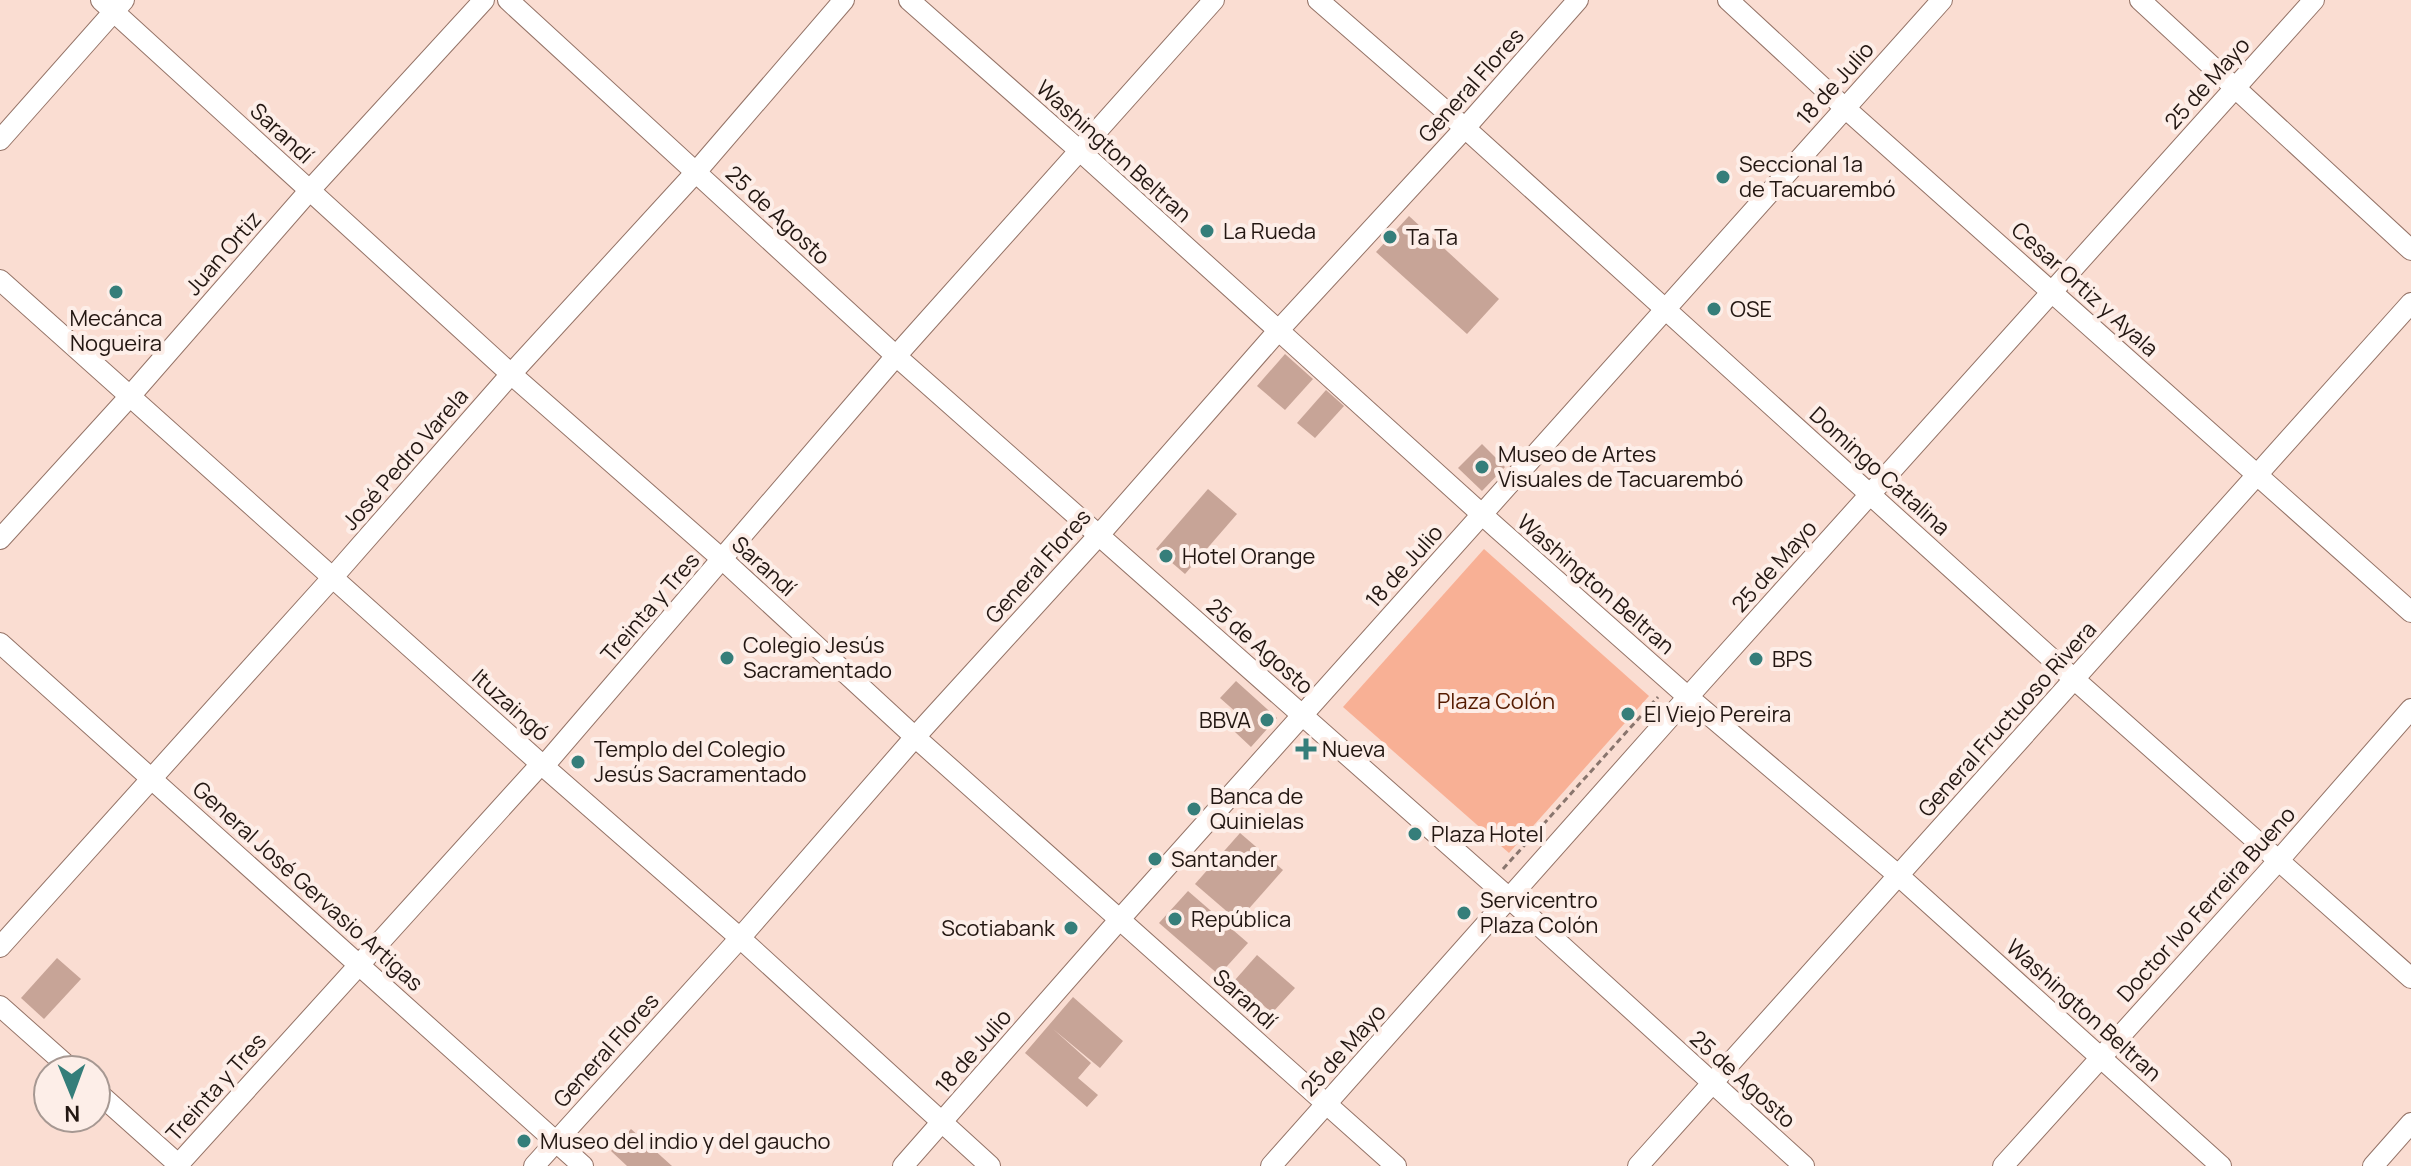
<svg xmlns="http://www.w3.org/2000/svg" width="2411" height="1166" font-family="Manrope,sans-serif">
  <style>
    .green { fill: #f8b095 }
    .building { fill: #c7a497 }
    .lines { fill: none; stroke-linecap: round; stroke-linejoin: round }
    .minor-casing { stroke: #947367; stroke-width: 22 }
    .path { stroke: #89756d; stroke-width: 3; stroke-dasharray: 6 4; stroke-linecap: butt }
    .minor { stroke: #fff; stroke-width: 20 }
    .poi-dot { fill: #357e7a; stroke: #fdeee8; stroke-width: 3 }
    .labels { text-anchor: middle; stroke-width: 8; stroke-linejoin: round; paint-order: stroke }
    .street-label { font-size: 22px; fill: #231712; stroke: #fdeee8 }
    .poi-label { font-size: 22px; fill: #231712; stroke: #fdeee8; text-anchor: start }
    .park-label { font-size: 22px; fill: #551b01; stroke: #fdeee8 }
  </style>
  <rect width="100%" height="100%" fill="#faddd2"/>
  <path class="green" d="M1484,549L1649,696L1509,853L1343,707Z"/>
  <g class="building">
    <path d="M1409,216L1499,299L1467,334L1376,252Z"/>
    <path d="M1285,354L1313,379L1285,410L1257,386Z"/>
    <path d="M1326,390L1344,406L1315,438L1297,423Z"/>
    <path d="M1482,444L1505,467L1482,491L1458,468Z"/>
    <path d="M1208,489L1237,514L1185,574L1156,549Z"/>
    <path d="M1236,681L1277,718L1251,747L1235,732L1246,721L1220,698Z"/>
    <path d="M1240,833L1283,870L1238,921L1195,884Z"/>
    <path d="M1188,891L1248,943L1219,975L1159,923Z"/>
    <path d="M1257,955L1295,988L1272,1013L1235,980Z"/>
    <path d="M57,958L81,979L44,1019L21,998Z"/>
    <path d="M1073,997L1123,1041L1100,1068L1053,1029L1091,1063L1078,1078L1098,1095L1087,1107L1025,1053Z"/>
    <path d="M631,1129L672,1166H627L611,1151Z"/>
  </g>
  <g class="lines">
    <defs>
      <g id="minor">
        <path d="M101,0L511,374L723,560L915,737L1396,1166"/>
        <path d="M508,0L896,356L1509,898L1804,1166"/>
        <path d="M909,0L1080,151L1497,528L1688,697L1899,876L2221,1166"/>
        <path d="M1318,0L1465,128L2074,679L2411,978"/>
        <path d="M1728,0L1845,108L2411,612"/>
        <path d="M2140,0L2411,250"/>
        <path d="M0,140L124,0"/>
        <path d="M0,280L541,764L740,938L990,1166"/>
        <path d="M0,539L131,395L309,191L484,0"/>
        <path d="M0,643L583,1166"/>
        <path d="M0,947L333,577L511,374L696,172L844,0"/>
        <path d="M0,1006L72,1070"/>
        <path d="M96,1091L180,1166"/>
        <path d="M177,1166L541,764L549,760L896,356L1214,0"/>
        <path d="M534,1166L740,938L915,737L1099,535L1277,332L1465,128L1578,0"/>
        <path d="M903,1166L1120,919L1942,0"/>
        <path d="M1271,1166L1670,717L2314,0"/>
        <path d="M1638,1166L2411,303"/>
        <path d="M2003,1166L2279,860L2411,709"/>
        <path d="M2373,1166L2411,1123"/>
      </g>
    </defs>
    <use href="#minor" class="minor-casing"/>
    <path class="path" d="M1503,869L1658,697"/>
    <use href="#minor" class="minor"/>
  </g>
  <g class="poi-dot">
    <circle cx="1723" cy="177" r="8"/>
    <circle cx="1207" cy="231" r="8"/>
    <circle cx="1390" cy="237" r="8"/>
    <circle cx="116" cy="292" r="8"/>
    <circle cx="1714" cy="309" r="8"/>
    <circle cx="1482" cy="467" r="8"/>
    <circle cx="1166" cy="556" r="8"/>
    <circle cx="727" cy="658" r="8"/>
    <circle cx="1756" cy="659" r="8"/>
    <circle cx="1628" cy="714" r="8"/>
    <circle cx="1267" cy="720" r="8"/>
    <path d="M1302 737h8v8h8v8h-8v8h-8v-8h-8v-8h8z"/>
    <circle cx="578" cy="762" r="8"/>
    <circle cx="1194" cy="809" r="8"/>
    <circle cx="1415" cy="834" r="8"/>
    <circle cx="1155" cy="859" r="8"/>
    <circle cx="1464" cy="913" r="8"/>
    <circle cx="1175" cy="919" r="8"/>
    <circle cx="1071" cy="928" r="8"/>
    <circle cx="524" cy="1141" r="8"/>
  </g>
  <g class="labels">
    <g class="street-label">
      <text transform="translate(1835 83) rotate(-48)" y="8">18 de Julio</text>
      <text transform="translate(2207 83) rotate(-48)" y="8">25 de Mayo</text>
      <text transform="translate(1471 85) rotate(-48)" y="8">General Flores</text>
      <text transform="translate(282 133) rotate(43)" y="8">Sarandí</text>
      <text transform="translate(1114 151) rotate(42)" y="8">Washington Beltran</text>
      <text transform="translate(778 215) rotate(43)" y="8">25 de Agosto</text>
      <text transform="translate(223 253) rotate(-49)" y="8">Juan Ortiz</text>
      <text transform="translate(2085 289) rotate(42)" y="8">Cesar Ortiz y Ayala</text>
      <text transform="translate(405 459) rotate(-49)" y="8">José Pedro Varela</text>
      <text transform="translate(1880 471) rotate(42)" y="8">Domingo Catalina</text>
      <text transform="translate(764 566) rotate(42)" y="8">Sarandí</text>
      <text transform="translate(1038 566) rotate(-48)" y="8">General Flores</text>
      <text transform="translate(1404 566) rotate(-48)" y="8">18 de Julio</text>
      <text transform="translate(1774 566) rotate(-48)" y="8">25 de Mayo</text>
      <text transform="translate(1596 584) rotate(41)" y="8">Washington Beltran</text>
      <text transform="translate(650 607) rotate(-49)" y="8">Treinta y Tres</text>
      <text transform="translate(1260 646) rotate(41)" y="8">25 de Agosto</text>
      <text transform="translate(511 705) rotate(42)" y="8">Ituzaingó</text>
      <text transform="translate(2007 719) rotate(-48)" y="8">General Fructuoso Rivera</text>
      <text transform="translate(308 886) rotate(42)" y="8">General José Gervasio Artigas</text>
      <text transform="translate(2206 904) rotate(-48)" y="8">Doctor Ivo Ferreira Bueno</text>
      <text transform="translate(1245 999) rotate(42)" y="8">Sarandí</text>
      <text transform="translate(2084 1010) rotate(42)" y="8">Washington Beltran</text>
      <text transform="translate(606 1050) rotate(-48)" y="8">General Flores</text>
      <text transform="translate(1343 1050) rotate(-48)" y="8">25 de Mayo</text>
      <text transform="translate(973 1051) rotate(-49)" y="8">18 de Julio</text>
      <text transform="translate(1743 1079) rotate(42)" y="8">25 de Agosto</text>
      <text transform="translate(216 1087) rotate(-48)" y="8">Treinta y Tres</text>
    </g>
    <g class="poi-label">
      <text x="1739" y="172">Seccional 1a<tspan x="1739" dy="25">de Tacuarembó</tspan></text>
      <text x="1223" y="239">La Rueda</text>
      <text x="1406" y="245">Ta Ta</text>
      <text x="1730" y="317">OSE</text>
      <text x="116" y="326" text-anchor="middle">Mecánca<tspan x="116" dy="25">Nogueira</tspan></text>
      <text x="1498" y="462">Museo de Artes<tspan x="1498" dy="25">Visuales de Tacuarembó</tspan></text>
      <text x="1182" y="564">Hotel Orange</text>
      <text x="743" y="653">Colegio Jesús<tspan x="743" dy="25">Sacramentado</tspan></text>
      <text x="1772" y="667">BPS</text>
      <text x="1644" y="722">El Viejo Pereira</text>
      <text x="1251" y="728" text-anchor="end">BBVA</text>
      <text x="594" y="757">Templo del Colegio<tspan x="594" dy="25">Jesús Sacramentado</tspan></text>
      <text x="1322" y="757">Nueva</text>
      <text x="1210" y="804">Banca de<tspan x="1210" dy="25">Quinielas</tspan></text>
      <text x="1431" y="842">Plaza Hotel</text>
      <text x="1171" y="867">Santander</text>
      <text x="1480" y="908">Servicentro<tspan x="1480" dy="25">Plaza Colón</tspan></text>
      <text x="1191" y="927">República</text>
      <text x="1055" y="936" text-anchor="end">Scotiabank</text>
      <text x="540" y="1149">Museo del indio y del gaucho</text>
    </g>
    <g class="park-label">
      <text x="1496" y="709">Plaza Colón</text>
    </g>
  </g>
  <g transform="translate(72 1094) rotate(179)"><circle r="38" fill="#fdeee8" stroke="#a69892" stroke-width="2"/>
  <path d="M0-6L14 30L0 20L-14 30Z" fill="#357e7a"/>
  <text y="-12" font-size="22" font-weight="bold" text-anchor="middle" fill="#231712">N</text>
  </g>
</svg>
